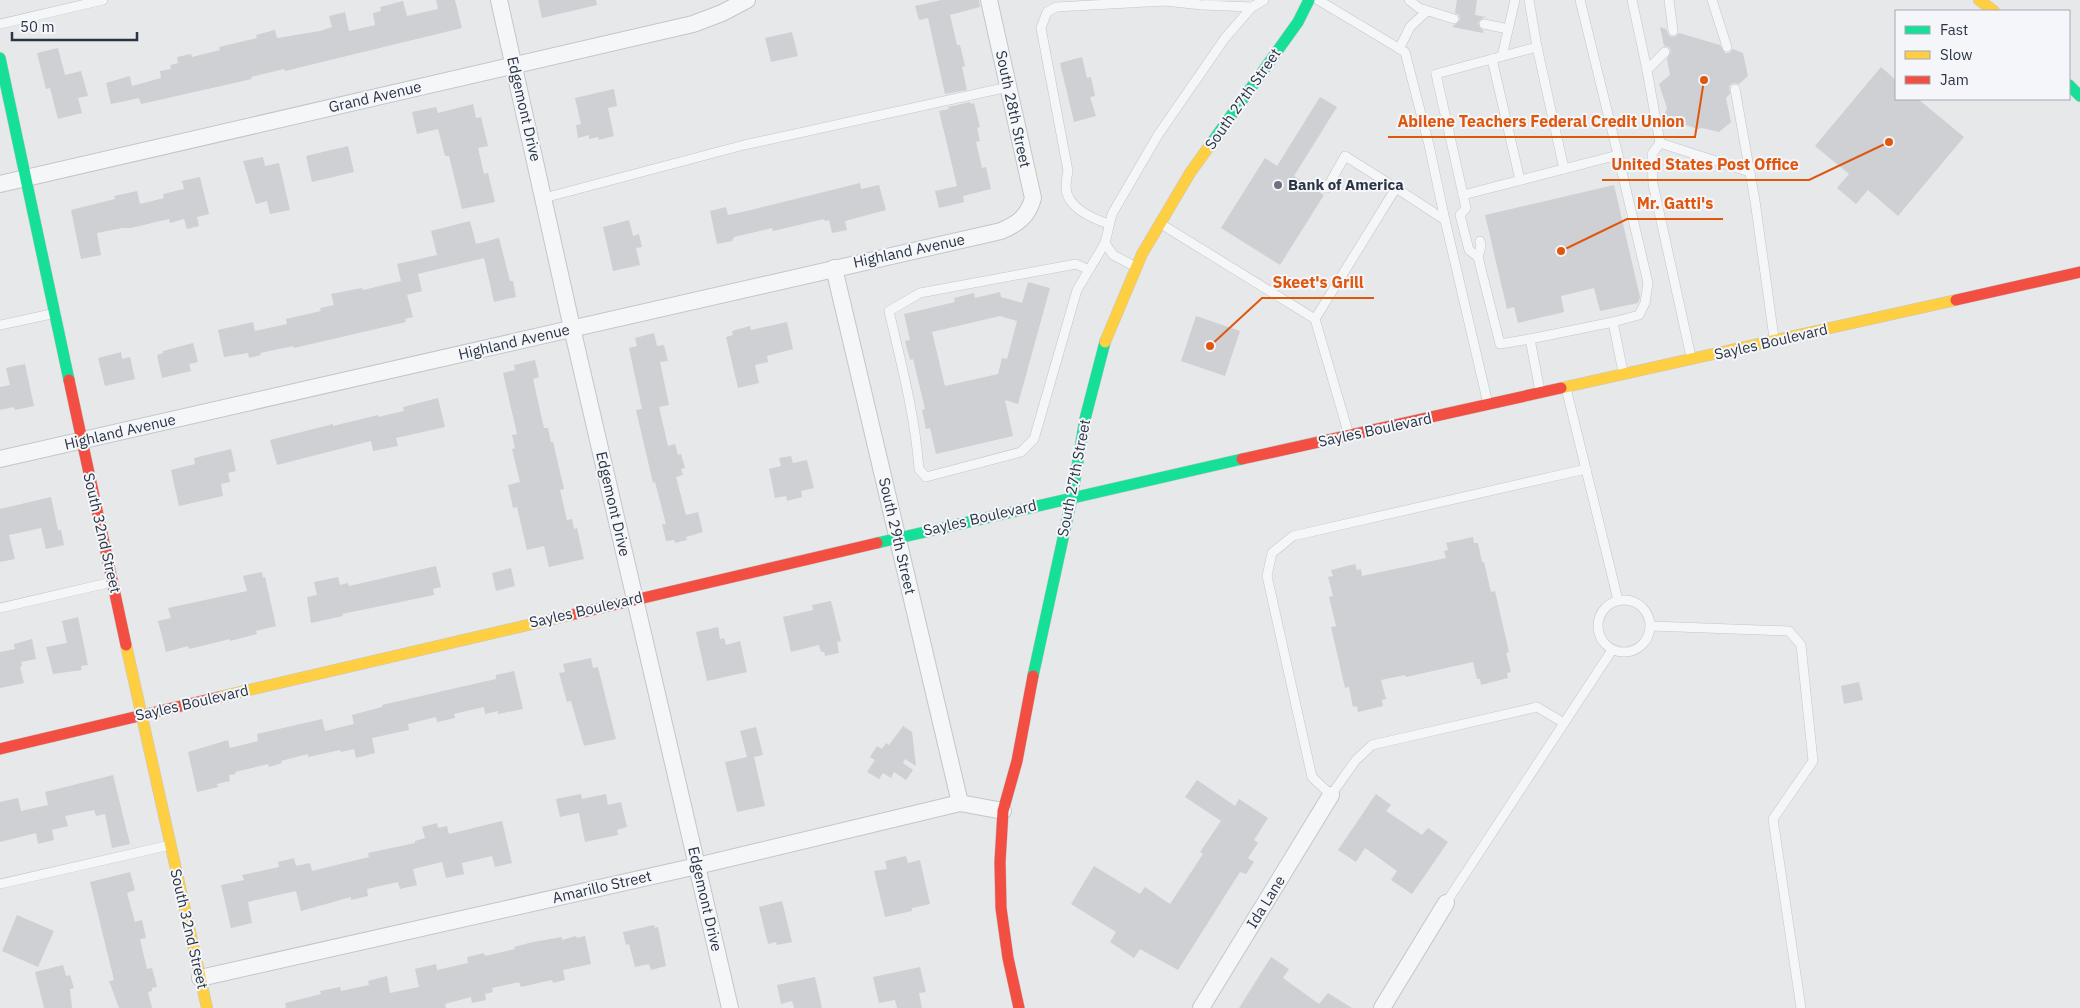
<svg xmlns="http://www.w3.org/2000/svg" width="2080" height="1008" font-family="'IBM Plex Sans',sans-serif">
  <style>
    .building { fill: #ced0d3; fill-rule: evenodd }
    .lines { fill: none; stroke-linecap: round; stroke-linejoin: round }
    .lane-casing { stroke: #c4c6c8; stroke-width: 10 }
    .street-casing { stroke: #c4c6c8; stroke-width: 18 }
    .fast-casing { stroke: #c4c6c8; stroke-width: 12 }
    .slow-casing { stroke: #c4c6c8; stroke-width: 12 }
    .jam-casing { stroke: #c4c6c8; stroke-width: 12 }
    .lane { stroke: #f5f6f7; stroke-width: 9 }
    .street { stroke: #f5f6f7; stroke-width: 16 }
    .fast { stroke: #16e098; stroke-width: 11 }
    .slow { stroke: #ffcf43; stroke-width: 11 }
    .jam { stroke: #f24e42; stroke-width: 11 }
    .poi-dot { fill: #6c737f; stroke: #f4f6f9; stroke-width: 2 }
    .labels { text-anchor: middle; stroke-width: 4; stroke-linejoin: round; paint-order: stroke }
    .street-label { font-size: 15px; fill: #2b3445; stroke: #f4f6f9 }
    .poi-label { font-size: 15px; font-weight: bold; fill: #2b3445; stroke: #f4f6f9; text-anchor: start }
    .leader { fill: none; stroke: #df570f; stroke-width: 2 }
    .callout-dot { fill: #df570f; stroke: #f4f6f9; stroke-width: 2 }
    .callout-label { font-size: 16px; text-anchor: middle; font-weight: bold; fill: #df570f; stroke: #f4f6f9; stroke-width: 4; stroke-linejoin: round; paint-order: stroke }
  </style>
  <rect width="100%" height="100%" fill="#e6e8ea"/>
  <g class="building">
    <path d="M436,0H455L462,28L285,71L284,69L251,77L252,79L141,104L139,98L111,104L106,83L130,76L132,86L161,78L160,71L171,69L170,65L178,63L177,57L191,54L192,57L220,50L219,47L257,38L256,35L275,30L277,38L320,31L332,27L329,16L345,12L349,31L375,25L373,13L381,11L380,7L403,1L407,16L438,9Z"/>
    <path d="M538,0H596L597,5L542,18Z"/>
    <path d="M941,0H979L980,7L950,15L957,45H960L965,66L962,67L967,90L945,94L928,18L919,20L915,6Z"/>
    <path d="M1457,0H1477L1475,15L1486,17L1480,20L1478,23L1480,28L1483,30V33L1452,27L1460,20L1459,15L1455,13Z"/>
    <path d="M1660,27L1666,29L1668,34L1671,37L1676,36L1679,33L1720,45L1725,53H1729L1733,49L1743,53L1748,76L1739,84L1733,83L1729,86L1730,94L1726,98L1731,122L1719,132L1702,128L1698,129L1663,118L1667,108L1659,84L1670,75L1667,59L1671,51L1669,47L1664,46Z"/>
    <path d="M792,32L798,56L771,62L765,38Z"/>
    <path d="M58,48L65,75L81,71L88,96L78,98L82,113L58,119L50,88L46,89L37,53Z"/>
    <path d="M1082,57L1087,78L1091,77L1095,96L1090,97L1096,116L1074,122L1060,63Z"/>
    <path d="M1881,67L1896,80V99H1918L1964,137L1898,216L1868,190L1856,204L1837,188L1849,174L1815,146Z"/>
    <path d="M614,89L617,106L608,108L614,136L599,140L598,137L589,139V135L578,138L576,125L581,124L575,98Z"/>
    <path d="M1320,97L1337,107L1294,176L1324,195L1280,265L1221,228L1265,158L1277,166Z"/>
    <path d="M970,102L971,104L974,103L980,127L977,128L980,141L976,142L982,168L986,167L991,189L963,196L964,202L939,208L935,191L957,186L939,111L949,109L948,107Z"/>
    <path d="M473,104L476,118L481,117L488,146L478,148L484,174L488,173L495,202L462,209L449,156H445L438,129L417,134L412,112L436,107L438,113Z"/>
    <path d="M348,146L354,172L312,182L306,156Z"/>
    <path d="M263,157L265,166L279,163L290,210L270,214L267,201L256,204L243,161Z"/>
    <path d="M200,177L209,214L197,217L199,226L187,229L184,219L170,223L169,219L131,228H122L97,233L101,255L81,259L71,210L115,199L114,196L137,191L140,204L164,198L163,194L184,189L182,181Z"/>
    <path d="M860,183L861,189L879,185L886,210L845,221L847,230L832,233L829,220L825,221L824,219L773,231L772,228L734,237L732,241L717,244L710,211L726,207L728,215L747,211Z"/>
    <path d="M1614,185L1640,297L1638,303L1600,311L1594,288L1561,296L1564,312L1518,323L1514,307L1507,309L1485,215Z"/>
    <path d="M629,220L633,236L639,234L642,247L636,248L640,265L613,271L603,227Z"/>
    <path d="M470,221L476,244L499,238L510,281H513L516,297L494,302L484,258L418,274L422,291L407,295L413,317L405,319L406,322L294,348L293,346L260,353L261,355L249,358L248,353L224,357L218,330L253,322L255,331L287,324L286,319L321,311L320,308L334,305L331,294L362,288L363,290L401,281L397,264L437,255L431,231Z"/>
    <path d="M1028,282L1050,288L1018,404L1005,400L1013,436L936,454L930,428L926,429L922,410L925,409L913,359L910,360L905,341L910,340L904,314L955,302L954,298L974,293L975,298L1000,292L1001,297L1022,303ZM1000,316L1017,321L1007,359L1002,358L998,374L945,386L932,332Z"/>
    <path d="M1196,316L1240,331L1225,376L1181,361Z"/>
    <path d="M787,322L793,349L767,356L768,362L755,365L759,383L738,388L726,337L733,335L732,331L750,326L751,330Z"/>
    <path d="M654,333L657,346L664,345L668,361L660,362L669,405L659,407L668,446L675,444L678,455L681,454L685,468L681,469L683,475L676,477L686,515L698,512L703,532L686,537L687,540L675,543L674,540L666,541L662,524H666L655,482L653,483L636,410L642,409L629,348L637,346L635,338Z"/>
    <path d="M193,343L198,362L189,364L191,371L162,378L157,355L163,353V351Z"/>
    <path d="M121,352L122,359L130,357L135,379L105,386L98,358Z"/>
    <path d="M535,360L539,377L533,379L544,428H548L551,442H553L564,489L560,490L567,520L572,519L574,529L577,528L584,559L549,567L544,546L527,550L517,507L513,508L508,485L520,482L512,449L515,448L512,435L517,434L503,373L515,370L514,365Z"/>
    <path d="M25,364L34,406L15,410L14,407L0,410V387L10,385L6,368Z"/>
    <path d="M438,398L445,427L396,438L398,446L373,451L371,441L277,465L270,440L333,424V426L378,415V417L404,411L403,407Z"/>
    <path d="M231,449L236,471L228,473L230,482L221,484L223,496L179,506L171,470L195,464L194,458Z"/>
    <path d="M791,456L793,463L807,460L814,488L801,491L802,497L787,501L786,496L775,498L769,469L781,466L779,458Z"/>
    <path d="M51,497L58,530H61L64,545L46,549L41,528L9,535L15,559L0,562V509Z"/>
    <path d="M1473,537L1474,543H1478L1482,562H1484L1491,592L1495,591L1509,652L1506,653L1511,672L1507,673L1508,678L1481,685L1480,679H1477L1473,662L1406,677L1405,675L1381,680L1386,699L1382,700L1383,706L1358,712L1357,706L1353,707L1349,687L1345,688L1331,627L1336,626L1329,597L1333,596L1328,577L1333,576L1331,570L1355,564L1357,570L1361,569L1362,576L1446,558L1444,551L1448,550L1446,543Z"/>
    <path d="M436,566L441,587L433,589L434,595L342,614L343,616L311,623L307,597L317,595L314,582L338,577L340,585L348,583L349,586Z"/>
    <path d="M511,568L515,586L496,591L492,573Z"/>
    <path d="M262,572L263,578L265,577L276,626L256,631L257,634L230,641V639L189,649L188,646L166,652L158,621L171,618L168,608L247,591L243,576Z"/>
    <path d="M831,601L841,641L837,642L839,653L825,656L824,652H821L819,645L791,652L783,617L813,610L812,605Z"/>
    <path d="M78,617L88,665L81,666L82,670L53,674L46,647L67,643L62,621Z"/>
    <path d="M718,627L720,639L724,638L726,645L740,641L747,672L707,681L696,632Z"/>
    <path d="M32,639L36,659L21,662L22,666L20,667L24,683L0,688V652L15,649L14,644Z"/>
    <path d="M591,658L593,668L598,667L616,739L584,746L571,701L567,702L559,673L565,672L563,664Z"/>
    <path d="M514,671L523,709L498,714V711L485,714L484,707L454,714L455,718L437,722L436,717L408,724L409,730L372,738L375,753L356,758L354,749L341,752L340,750L308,757V754L281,761L282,763L269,767L268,764L235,772L236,774L229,775L230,781L217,784L218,787L197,792L188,752L228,740L230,748L258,741L257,734L322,719L325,731L354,724L352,715L382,707V705L478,683L496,679V675Z"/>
    <path d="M1859,682L1863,700L1844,704L1841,686Z"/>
    <path d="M903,726L912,732L916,766L905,759L903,763L913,770L906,780L894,772L891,778L883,773L879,779L867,772L875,760L870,757L877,746L882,749L886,743L889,745Z"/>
    <path d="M756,727L763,755L754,757L765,806L737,812L725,762L747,757L740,731Z"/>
    <path d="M113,775L130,844L112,848L105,814L96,816L94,810L65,816L68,826L52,830L54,840L38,844L36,833L0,842V802L18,798L21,811L48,805L45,792Z"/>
    <path d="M1197,780L1235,806L1239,799L1268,818L1254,840L1258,843L1248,858L1254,862L1246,874L1240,872L1178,970L1140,949L1134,958L1110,942L1116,932L1071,904L1094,866L1140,894L1145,887L1170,904L1203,854L1200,852L1221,821L1185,797Z"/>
    <path d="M581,794L582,799L606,794L608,805L621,802L627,827L617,830L618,835L585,842L579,813L560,817L556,799Z"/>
    <path d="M1376,794L1391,805L1386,811L1422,835L1428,828L1448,842L1412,894L1391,880L1397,871L1365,848L1356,862L1338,850Z"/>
    <path d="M502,821L512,863L495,867L492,856L462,863L464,874L446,878L442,862L413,869L417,885L400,889L398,882L367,889L368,896L351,900V897L301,911L296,891L265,898L248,902L252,923L231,928L221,885L244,880L242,875L279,867L278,862L294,858L296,866L310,863L312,871L369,857L368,853L415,843V841L425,838L422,827L437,823L438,828L447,826L449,834Z"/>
    <path d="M906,856L908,863L920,860L930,904L912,908V911L885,917L874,871L887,869L885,861Z"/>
    <path d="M130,872L135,890L127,893L135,922L142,920L146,938L140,939L147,969L152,968L157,987L152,988V991L148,992L152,1008H119L109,981L114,980L90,882Z"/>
    <path d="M782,901L792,942L777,945L776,942L768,944L759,907Z"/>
    <path d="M17,915L54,931L38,967L2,951Z"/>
    <path d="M654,925L655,928L658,927L666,966L651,970L649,964L635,967L629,944L626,945L623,932Z"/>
    <path d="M576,936L577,938L585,936L591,964L563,970L565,980L553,983L552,980L521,987L519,982L492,988L493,992L485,994L486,1000L472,1003L471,997L445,1004L446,1008H286L285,1003L321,994L320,991L340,987L341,991L369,985L368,981L387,976L390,993L419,987L415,969L436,964L437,970L468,963L467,957L484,953L485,956L515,949L514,947L533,942L562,937V940Z"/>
    <path d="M1271,957L1289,969L1283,978L1319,1004L1328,993L1352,1008H1239Z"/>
    <path d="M63,965L66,976L70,975L74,988L70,989L72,1008H44L35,972Z"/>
    <path d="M920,967L926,992L919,993L922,1008H897L895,1000L879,1003L873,977Z"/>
    <path d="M815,977L822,1008H794L792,1001L781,1004L777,985Z"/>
  </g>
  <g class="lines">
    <defs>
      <g id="lane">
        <path d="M1318,0L1405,52L1429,145L1445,220"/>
        <path d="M1409,0L1419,8L1454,19"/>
        <path d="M1529,0L1537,47L1564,169"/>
        <path d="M1580,0L1618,155"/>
        <path d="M1632,0L1647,70L1665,52"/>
        <path d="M1669,0L1673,31"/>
        <path d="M1712,0L1727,47"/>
        <path d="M0,24L103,0"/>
        <path d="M1484,24L1508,29"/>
        <path d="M1399,49L1410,27L1427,11"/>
        <path d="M1502,56L1515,0"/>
        <path d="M1492,59L1520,180"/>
        <path d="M1647,70L1660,143L1750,172"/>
        <path d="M1735,89L1755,201L1774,338"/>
        <path d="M1660,143L1652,154L1653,184L1691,357"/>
        <path d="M1327,188L1345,156L1396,188"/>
        <path d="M1463,195L1618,155L1648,283L1645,303L1639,315L1613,322"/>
        <path d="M544,198L744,145L1008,87"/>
        <path d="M1109,224C1093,219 1066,207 1066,187C1066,182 1067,176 1068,171L1041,28L1047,12L1056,7L1165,1L1202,5L1252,7"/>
        <path d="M1161,224L1315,319L1349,435"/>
        <path d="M1478,257L1481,246L1480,241"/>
        <path d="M1136,267L1113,255L1105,243L1112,214L1158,135L1225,38L1252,7L1264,0"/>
        <path d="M1089,270L1076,264L920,293L889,311C901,363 915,415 919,469L926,477L1021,452L1034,439L1077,290L1105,243"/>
        <path d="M1315,319L1396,188L1445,220L1488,404"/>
        <path d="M0,325L56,313"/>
        <path d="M1530,339L1500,344L1478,257L1469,250L1460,215L1466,208L1436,74L1537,47"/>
        <path d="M1566,388L1618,600"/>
        <path d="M1540,391L1530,339L1613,322L1623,372"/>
        <circle cx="1624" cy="626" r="26"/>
        <path d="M0,608L112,582"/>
        <path d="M1651,626L1789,631L1801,645L1813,761L1773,819L1801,1008"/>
        <path d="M1564,723L1537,707L1372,745L1356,760L1331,795L1312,777L1267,576L1272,553L1293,536L1586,469"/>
        <path d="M0,884L170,845"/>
        <path d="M1446,903L1612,650"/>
      </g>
      <g id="street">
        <path d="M499,0L572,328L730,1008"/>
        <path d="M0,184L693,24L722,13L747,0"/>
        <path d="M834,268L960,803"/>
        <path d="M0,459L1001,231C1017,224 1028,217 1033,198L989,0"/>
        <path d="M200,978L697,866L960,803L1003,811"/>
        <path d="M1201,1008L1331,795"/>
        <path d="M1382,1008L1446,903"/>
      </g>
      <g id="fast">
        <path d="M0,58L69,380"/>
        <path d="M2069,85L2080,96"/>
        <path d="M1210,145L1298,22L1309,0"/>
        <path d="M877,543L1242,459"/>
        <path d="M1033,676L1072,497L1085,419L1105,342"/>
      </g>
      <g id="slow">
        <path d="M1979,0L1994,11"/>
        <path d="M1105,342L1142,254L1190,173L1210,145"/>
        <path d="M1561,388L1956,300"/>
        <path d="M126,645L207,1008"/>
        <path d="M219,697L575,614"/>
      </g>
      <g id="jam">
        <path d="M1956,300L2080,272"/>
        <path d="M69,380L126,645"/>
        <path d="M1242,459L1561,388"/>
        <path d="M575,614L877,543"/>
        <path d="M0,749L219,697"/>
        <path d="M1019,1008L1008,958L1001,908L1000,862L1003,811L1017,761L1033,676"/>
      </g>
    </defs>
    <use href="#lane" class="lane-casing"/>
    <use href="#street" class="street-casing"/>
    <use href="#fast" class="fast-casing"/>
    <use href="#slow" class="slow-casing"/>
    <use href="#jam" class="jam-casing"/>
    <use href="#lane" class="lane"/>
    <use href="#street" class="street"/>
    <use href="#fast" class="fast"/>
    <use href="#slow" class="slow"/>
    <use href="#jam" class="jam"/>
  </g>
  <circle class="poi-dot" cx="1278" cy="185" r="5"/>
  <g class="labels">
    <g class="street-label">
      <text transform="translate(375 97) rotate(-13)" y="5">Grand Avenue</text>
      <text transform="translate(1243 99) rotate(-55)" y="5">South 27th Street</text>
      <text transform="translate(524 109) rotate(77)" y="5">Edgemont Drive</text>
      <text transform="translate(1013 109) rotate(78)" y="5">South 28th Street</text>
      <text transform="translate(909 251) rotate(-12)" y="5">Highland Avenue</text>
      <text transform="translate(514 342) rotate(-13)" y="5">Highland Avenue</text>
      <text transform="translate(1771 342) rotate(-13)" y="5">Sayles Boulevard</text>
      <text transform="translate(1375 430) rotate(-12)" y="5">Sayles Boulevard</text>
      <text transform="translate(120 432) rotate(-13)" y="5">Highland Avenue</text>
      <text transform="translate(1074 478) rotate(-79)" y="5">South 27th Street</text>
      <text transform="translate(613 504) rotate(77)" y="5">Edgemont Drive</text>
      <text transform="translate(980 518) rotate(-13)" y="5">Sayles Boulevard</text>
      <text transform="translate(102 533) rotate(77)" y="5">South 32nd Street</text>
      <text transform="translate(897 536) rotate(77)" y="5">South 29th Street</text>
      <text transform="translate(586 610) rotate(-13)" y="5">Sayles Boulevard</text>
      <text transform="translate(192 703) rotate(-13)" y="5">Sayles Boulevard</text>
      <text transform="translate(602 887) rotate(-13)" y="5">Amarillo Street</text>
      <text transform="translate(705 899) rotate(77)" y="5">Edgemont Drive</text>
      <text transform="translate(1266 902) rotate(-58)" y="5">Ida Lane</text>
      <text transform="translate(189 929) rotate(77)" y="5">South 32nd Street</text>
    </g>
    <g class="poi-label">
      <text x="1288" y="190">Bank of America</text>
    </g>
  </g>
  <path class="leader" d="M1704 80L1695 137H1388M1889 142L1809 180H1602M1561 251L1627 219H1723M1210 346L1262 298H1374"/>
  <g class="callout-dot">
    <circle cx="1704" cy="80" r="5"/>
    <circle cx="1889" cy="142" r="5"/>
    <circle cx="1561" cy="251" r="5"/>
    <circle cx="1210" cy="346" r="5"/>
  </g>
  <g class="callout-label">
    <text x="1541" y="127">Abilene Teachers Federal Credit Union</text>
    <text x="1705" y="170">United States Post Office</text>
    <text x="1675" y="209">Mr. Gatti's</text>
    <text x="1318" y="288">Skeet's Grill</text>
  </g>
  <rect x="1895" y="10" width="175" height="90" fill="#f4f6f9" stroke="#a4a8b1"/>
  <rect x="1905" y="26" width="25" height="8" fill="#16e098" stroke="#a4a8b1"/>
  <text x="1940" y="35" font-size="15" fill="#2b3445">Fast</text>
  <rect x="1905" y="51" width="25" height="8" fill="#ffcf43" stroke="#a4a8b1"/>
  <text x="1940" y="60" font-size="15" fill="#2b3445">Slow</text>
  <rect x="1905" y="76" width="25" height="8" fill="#f24e42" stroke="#a4a8b1"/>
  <text x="1940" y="85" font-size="15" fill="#2b3445">Jam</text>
  <path d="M12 32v8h125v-8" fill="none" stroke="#2b3445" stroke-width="2.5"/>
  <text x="20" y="32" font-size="15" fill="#2b3445" stroke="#f4f6f9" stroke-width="4" paint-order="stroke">50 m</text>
</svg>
